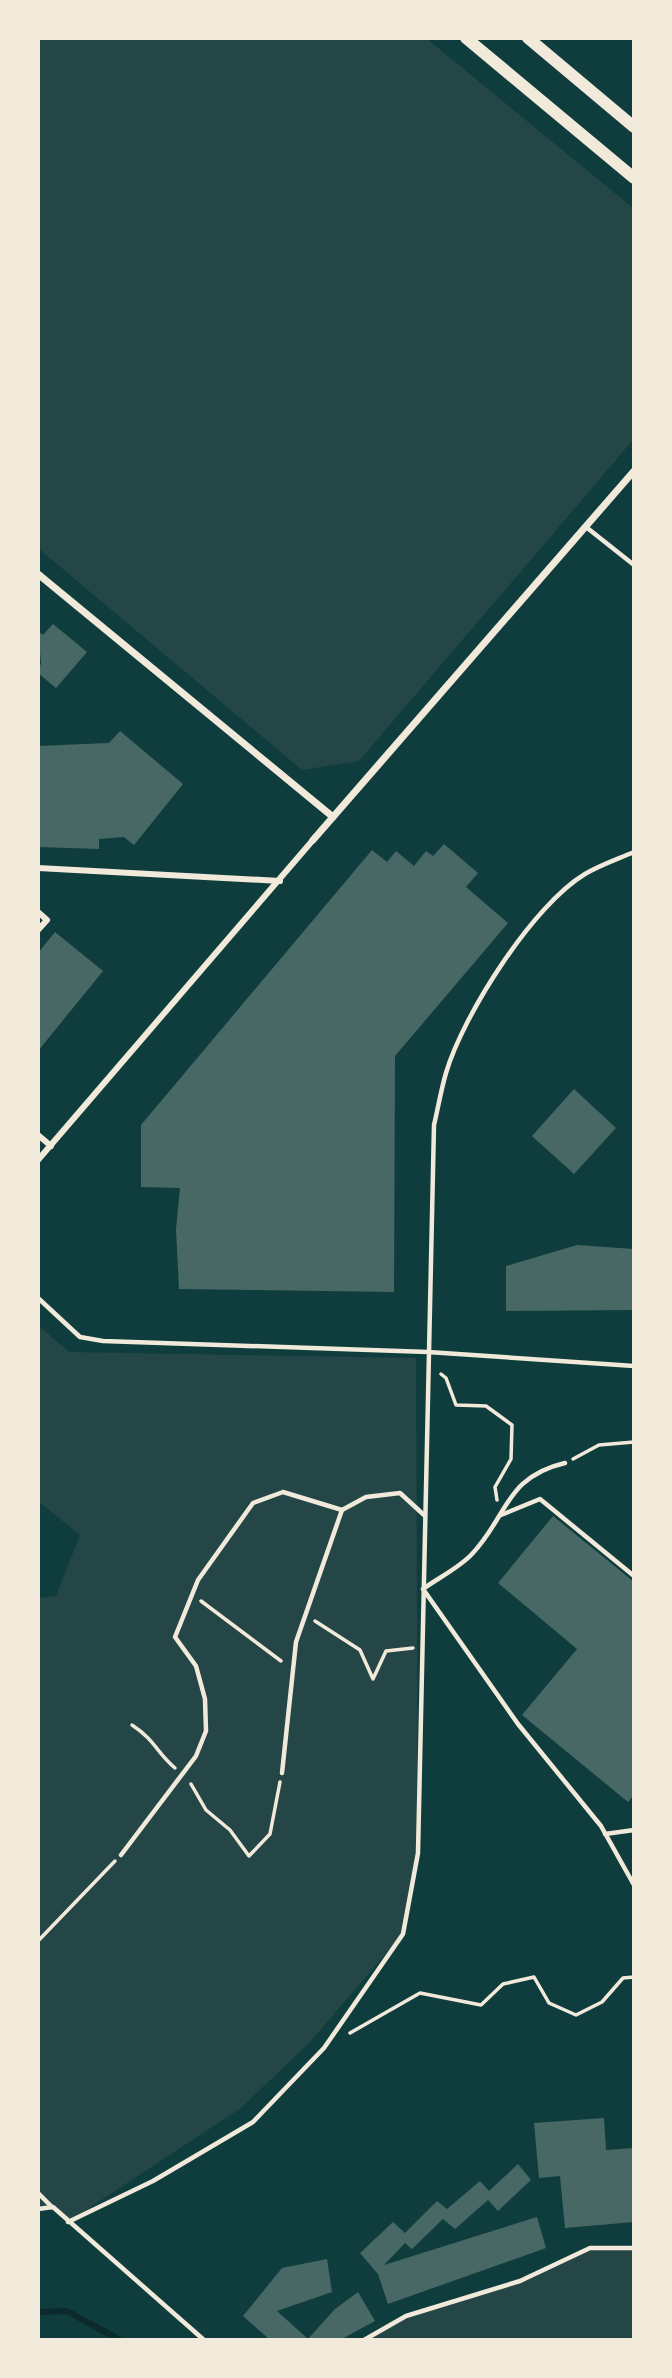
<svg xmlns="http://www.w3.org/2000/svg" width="672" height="2378" font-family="'PT Sans',sans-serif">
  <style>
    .green { fill: #244646 }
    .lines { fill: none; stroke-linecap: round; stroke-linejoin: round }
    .stream { stroke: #0a2a2b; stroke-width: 6 }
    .building { fill: #486865 }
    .path { stroke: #f1e9da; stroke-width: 3.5 }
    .service { stroke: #f1e9da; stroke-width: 4.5 }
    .pedestrian { stroke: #f1e9da; stroke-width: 6 }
    .minor { stroke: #f1e9da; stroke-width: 7 }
    .primary { stroke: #f1e9da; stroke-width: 12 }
  </style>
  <rect width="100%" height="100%" fill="#0f3d3e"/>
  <g class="green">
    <path d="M38,39H427L633,208V440L359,761L302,770L39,549Z"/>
    <path d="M38,1325L69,1352L416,1358L418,1840L403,1934L310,2042L241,2108L68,2222L53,2207L38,2209V1598L56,1596L80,1535L39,1502Z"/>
    <path d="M590,2248H633V2339L364,2340L406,2316L520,2281Z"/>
  </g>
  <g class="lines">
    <path class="stream" d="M38,2312L67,2311L120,2340"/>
  </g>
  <g class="building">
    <path d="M53,624L87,652L56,688L38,673L41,663L38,631L43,635Z"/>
    <path d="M120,731L183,784L134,845L124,837L99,839V849L38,847V746L109,743Z"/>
    <path d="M444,844L478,873L466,887L508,923L395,1056L394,1292L179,1289L176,1229L180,1188L141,1187V1125L372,850L387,862L396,851L414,866L426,851L433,856Z"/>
    <path d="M55,932L103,971L38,1051V953Z"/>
    <path d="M574,1089L616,1128L574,1174L532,1136Z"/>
    <path d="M577,1245L634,1249V1310L506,1311V1266Z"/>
    <path d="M553,1516L634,1582V1795L628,1802L522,1715L577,1649L498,1583Z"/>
    <path d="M604,2118L606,2150L634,2148V2222L565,2228L560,2176L539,2178L534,2123Z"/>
    <path d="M518,2164L531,2180L498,2211L488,2200L455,2229L443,2219L412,2249L405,2243L384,2265L537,2217L546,2248L388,2304L378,2274L360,2253L393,2222L405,2233L437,2201L447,2209L480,2181L489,2191Z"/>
    <path d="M327,2259L332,2292L277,2311L308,2339L335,2309L358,2292L375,2321L340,2340H270L243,2316L282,2268Z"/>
  </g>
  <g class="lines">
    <g class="path">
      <path d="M441,1374L446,1378L456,1405L486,1406L512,1425L511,1459L495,1487L497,1500"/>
      <path d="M573,1459L599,1445L634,1442"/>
      <path d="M201,1601L281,1661"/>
      <path d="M315,1621L360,1650L373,1679L386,1651L413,1648"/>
      <path d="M132,1725C155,1740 157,1753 175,1768"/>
      <path d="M191,1784L206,1810L230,1830L249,1856L270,1834L280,1782"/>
      <path d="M38,1941L115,1861"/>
      <path d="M350,2033L420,1993L481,2005L503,1984L534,1977L549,2003L576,2015L602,2002L623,1978L634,1977"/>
    </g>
    <g class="service">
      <path d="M586,527L634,565"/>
      <path d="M38,1298L80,1337L103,1341L428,1352L634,1366"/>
      <path d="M565,1463C505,1477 508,1516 472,1554C459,1568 438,1578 423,1589L518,1724L601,1826L634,1885"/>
      <path d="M501,1515L540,1499L634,1576"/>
      <path d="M282,1773L296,1642L342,1510"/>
      <path d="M605,1834L634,1830"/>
      <path d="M121,1855L196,1756L206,1731L205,1699L196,1666L175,1637L198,1580L253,1503L283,1492L342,1510L366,1497L400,1493L424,1515"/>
      <path d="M38,2193L52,2207"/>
      <path d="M38,2209L53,2207L204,2340"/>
      <path d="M68,2222L153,2181L253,2122L324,2048L403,1934L418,1853L434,1125C438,1108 441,1090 446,1073C463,1015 533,905 585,874C600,865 618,859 634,852"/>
      <path d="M364,2340L406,2316L520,2281L590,2248H634"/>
    </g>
    <g class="pedestrian">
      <path d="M38,868L280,881"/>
      <path d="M38,912L47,920L38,930"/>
      <path d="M38,1135L51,1146"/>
      <path d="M38,1160L313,840"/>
    </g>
    <g class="minor">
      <path d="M38,574L333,817"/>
      <path d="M313,840L634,471"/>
    </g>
    <g class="primary">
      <path d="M466,38L634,178"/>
      <path d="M528,38L634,127"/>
    </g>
  </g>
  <rect width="672" height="2378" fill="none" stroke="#f1e9da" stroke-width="80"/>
</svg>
